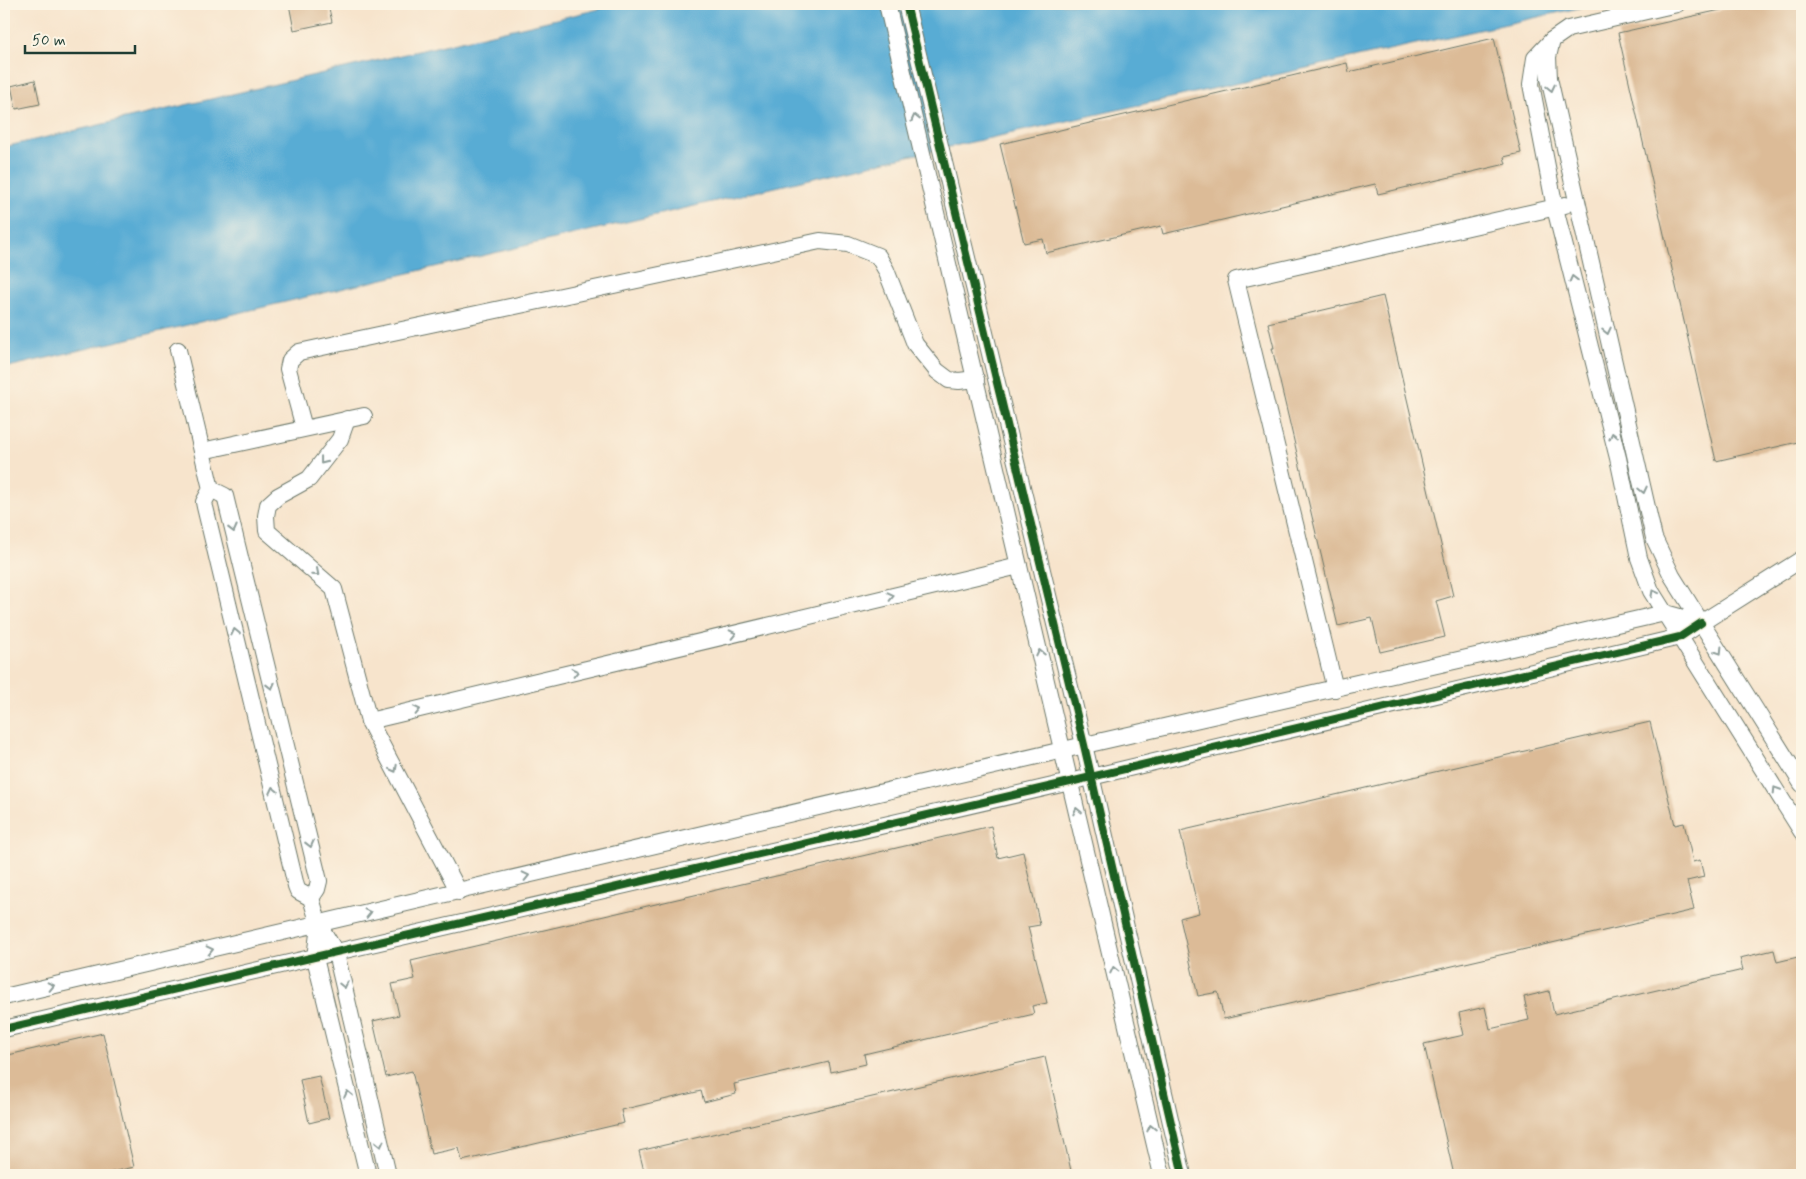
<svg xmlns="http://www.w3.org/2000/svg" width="1806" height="1179" font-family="Mynerve,sans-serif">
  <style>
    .water { fill: #58acd4; stroke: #3c7484 }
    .building { fill: #dcbb97 }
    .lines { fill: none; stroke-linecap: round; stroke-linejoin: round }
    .minor-casing { stroke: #6b7769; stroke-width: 18 }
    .minor { stroke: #fff; stroke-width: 16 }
    .cycleway-casing { stroke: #fcf5e5; stroke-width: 11 }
    .cycleway { stroke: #1b5e20; stroke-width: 8 }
    .oneway { stroke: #8f9e9a }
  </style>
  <rect width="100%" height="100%" fill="#fcf5e5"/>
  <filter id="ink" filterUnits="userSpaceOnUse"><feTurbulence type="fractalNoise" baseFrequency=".02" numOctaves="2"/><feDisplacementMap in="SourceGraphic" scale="10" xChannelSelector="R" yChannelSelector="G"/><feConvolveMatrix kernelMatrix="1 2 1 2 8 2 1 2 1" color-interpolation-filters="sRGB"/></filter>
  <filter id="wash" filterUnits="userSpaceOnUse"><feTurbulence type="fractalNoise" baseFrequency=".0096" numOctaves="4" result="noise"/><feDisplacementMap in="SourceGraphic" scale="20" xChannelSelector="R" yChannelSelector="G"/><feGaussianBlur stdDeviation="1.12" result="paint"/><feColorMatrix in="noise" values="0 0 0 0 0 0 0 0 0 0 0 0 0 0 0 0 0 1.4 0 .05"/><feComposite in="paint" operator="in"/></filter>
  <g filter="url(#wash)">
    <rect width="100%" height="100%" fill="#f7e4cc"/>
    <path class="water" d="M621,4H1597L895,159L4,368V147Z"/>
    <g id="blocks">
      <g class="building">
        <path d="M289,4H328L332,22L294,30Z"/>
        <path d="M1747,4H1802V441L1716,461L1618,33Z"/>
        <path d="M1494,38L1521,153L1504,157L1506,164L1378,194L1375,184L1163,234L1161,226L1046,253L1043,239L1024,243L1000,144L1347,63L1349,72Z"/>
        <path d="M35,80L40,104L16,109L11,86Z"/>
        <path d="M1383,296L1453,596L1436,601L1445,637L1380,652L1372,618L1338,626L1272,348H1274L1268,323Z"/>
        <path d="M1650,722L1675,825L1684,823L1693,862L1700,860L1704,877L1687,881L1694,910L1224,1019L1218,992L1198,996L1180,918L1199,913L1180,831Z"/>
        <path d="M991,826L998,858L1023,852L1040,925L1028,927L1047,1003L1032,1006L1034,1014L864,1054L866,1064L831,1072L829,1062L734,1084L736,1094L704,1102L701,1091L621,1110L624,1123L462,1161L459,1148L431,1154L412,1071L386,1077L373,1021L399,1015L392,984L415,979L411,961Z"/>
        <path d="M1774,950L1777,962L1802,956V1171L1784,1175H1454L1424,1044L1464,1035L1459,1013L1485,1007L1490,1029L1529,1020L1524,997L1549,991L1554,1014L1743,970L1740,958Z"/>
        <path d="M103,1033L134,1167L100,1175H4V1056Z"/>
        <path d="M1045,1057L1072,1175H645L639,1151Z"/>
        <path d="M319,1076L329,1118L309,1123L300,1080Z"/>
      </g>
    </g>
  </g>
  <g filter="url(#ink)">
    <use href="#blocks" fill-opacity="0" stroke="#6b7769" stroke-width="1"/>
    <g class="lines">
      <defs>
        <g id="minor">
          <path d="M887,4L1162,1175"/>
          <path d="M906,4L1084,745L1183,1175"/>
          <path d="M1677,4L1568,29L1552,40L1535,58L1531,84L1555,208L1618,458L1639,558L1651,591L1802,832"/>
          <path d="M1552,40L1548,57L1549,78L1654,538L1672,576L1802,784"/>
          <path d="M178,350L211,489L204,502L205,507L296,886L298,891L311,898L319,925L336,953L388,1175"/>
          <path d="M347,419L340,439L309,479L278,496L268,505L266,516L267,531L334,589L369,721L459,892"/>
          <path d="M304,428L288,369L290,360L299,352L820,241L848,244L878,256L886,270L915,344L937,371L949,380L959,381L976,379"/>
          <path d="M202,451L364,416"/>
          <path d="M211,489L225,496L319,881L317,889L311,898"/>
          <path d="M1335,689L1236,280L1565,205"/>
          <path d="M369,721L1019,566"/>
          <path d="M319,925L315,958L368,1175"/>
          <path d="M4,997L1063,750L1665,613L1701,623"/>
          <path d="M4,1029L1070,782L1680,637L1701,623L1802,559"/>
        </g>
      </defs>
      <use href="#minor" class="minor-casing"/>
      <use href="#minor" class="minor"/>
      <defs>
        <g id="cycleway">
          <path d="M906,4L1084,745L1183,1175"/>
          <path d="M4,1029L1070,782L1680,637L1701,623"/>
        </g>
      </defs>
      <use href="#cycleway" class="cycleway-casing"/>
      <use href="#cycleway" class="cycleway"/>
    </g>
    <defs><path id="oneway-chevron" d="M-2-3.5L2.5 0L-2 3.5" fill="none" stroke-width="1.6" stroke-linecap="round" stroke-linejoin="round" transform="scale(1.25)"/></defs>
    <g class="oneway">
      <use href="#oneway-chevron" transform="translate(1551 88) rotate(77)"/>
      <use href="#oneway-chevron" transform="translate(915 118) rotate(-104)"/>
      <use href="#oneway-chevron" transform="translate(1573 279) rotate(-104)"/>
      <use href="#oneway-chevron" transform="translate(1607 331) rotate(77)"/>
      <use href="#oneway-chevron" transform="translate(1613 436) rotate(-104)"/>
      <use href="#oneway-chevron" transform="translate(323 461) rotate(128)"/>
      <use href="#oneway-chevron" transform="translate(1643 490) rotate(77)"/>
      <use href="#oneway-chevron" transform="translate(233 529) rotate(76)"/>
      <use href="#oneway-chevron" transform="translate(316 573) rotate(41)"/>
      <use href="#oneway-chevron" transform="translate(1654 593) rotate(-118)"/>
      <use href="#oneway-chevron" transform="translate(891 596) rotate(-13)"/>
      <use href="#oneway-chevron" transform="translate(235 632) rotate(-103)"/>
      <use href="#oneway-chevron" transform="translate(733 634) rotate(-13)"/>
      <use href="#oneway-chevron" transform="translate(1719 651) rotate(58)"/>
      <use href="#oneway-chevron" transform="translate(1040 653) rotate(-103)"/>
      <use href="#oneway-chevron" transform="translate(575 672) rotate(-13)"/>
      <use href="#oneway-chevron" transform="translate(271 686) rotate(76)"/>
      <use href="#oneway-chevron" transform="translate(417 710) rotate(-13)"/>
      <use href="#oneway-chevron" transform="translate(394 769) rotate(62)"/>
      <use href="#oneway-chevron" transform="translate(273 790) rotate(-103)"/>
      <use href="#oneway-chevron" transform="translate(1776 790) rotate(-122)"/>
      <use href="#oneway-chevron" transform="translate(1077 811) rotate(-103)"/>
      <use href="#oneway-chevron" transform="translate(310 844) rotate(76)"/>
      <use href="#oneway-chevron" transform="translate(526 876) rotate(-13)"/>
      <use href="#oneway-chevron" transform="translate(368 913) rotate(-13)"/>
      <use href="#oneway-chevron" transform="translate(210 950) rotate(-13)"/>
      <use href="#oneway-chevron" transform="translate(1114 970) rotate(-103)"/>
      <use href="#oneway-chevron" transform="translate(344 985) rotate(77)"/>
      <use href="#oneway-chevron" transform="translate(51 986) rotate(-13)"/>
      <use href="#oneway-chevron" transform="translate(348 1094) rotate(-103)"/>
      <use href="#oneway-chevron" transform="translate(1151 1128) rotate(-103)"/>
      <use href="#oneway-chevron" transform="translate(380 1144) rotate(77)"/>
    </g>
  </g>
  <rect width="1806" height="1179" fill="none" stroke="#fcf5e5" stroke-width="20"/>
  <path d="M25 45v8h110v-8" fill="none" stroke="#1f3d34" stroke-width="2.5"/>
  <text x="32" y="45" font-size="15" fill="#1f3d34" stroke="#fcf5e5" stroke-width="4" paint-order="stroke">50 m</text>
</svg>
